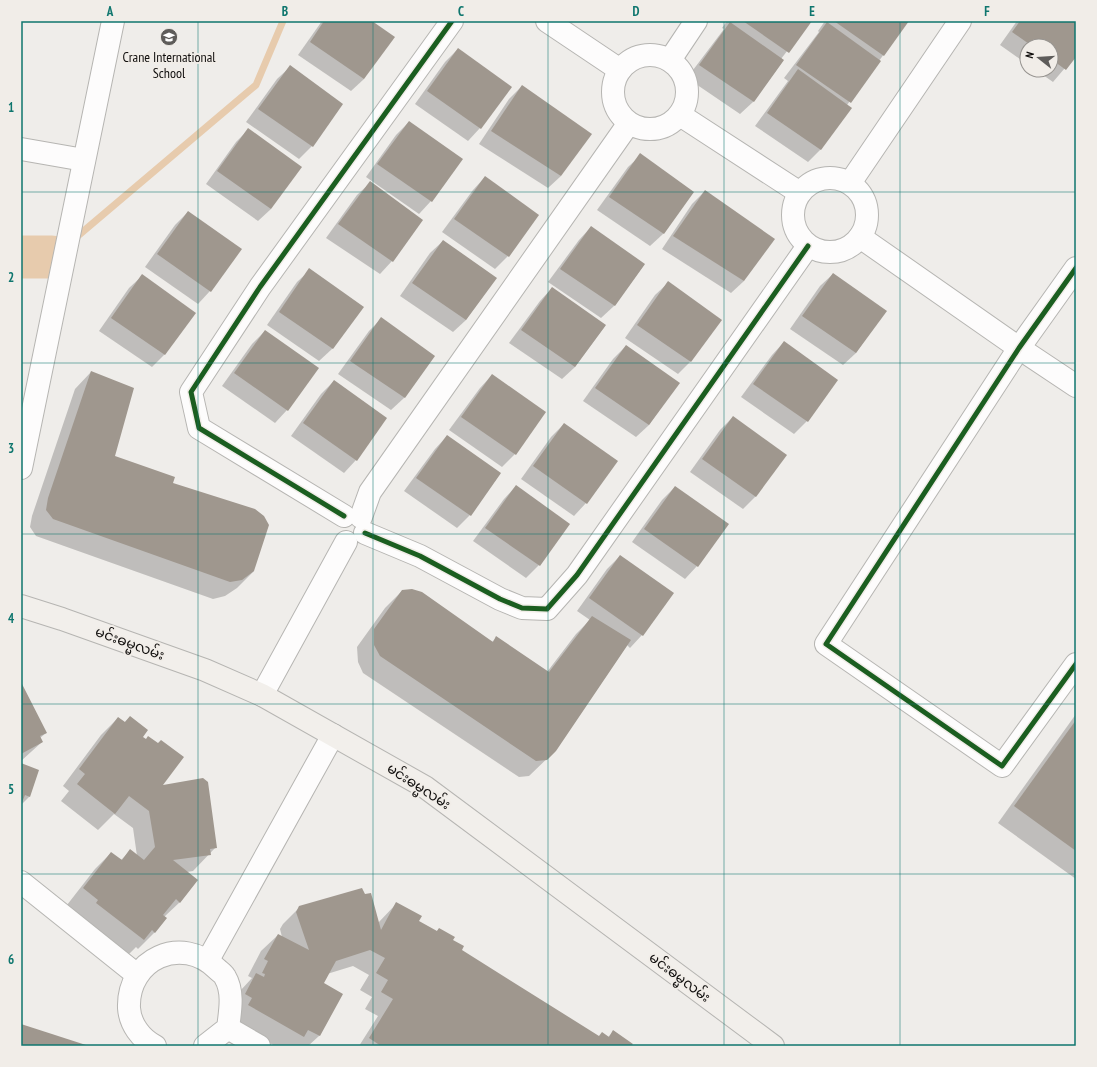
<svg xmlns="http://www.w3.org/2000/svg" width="1097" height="1067" font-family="'PT Sans Narrow','Noto Sans Myanmar',sans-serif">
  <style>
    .shadow { fill: #0003 }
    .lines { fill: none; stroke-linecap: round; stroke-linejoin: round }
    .stream { stroke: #e7cbad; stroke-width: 7 }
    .river { stroke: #e7cbad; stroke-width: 43 }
    .building { fill: #9f978e }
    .street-casing { stroke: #b6b5b2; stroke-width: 24 }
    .secondary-casing { stroke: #b6b5b2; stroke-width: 24 }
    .street { stroke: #fdfcfc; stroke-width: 22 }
    .secondary { stroke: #f2efeb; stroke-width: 22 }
    .cycleway-casing { stroke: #f1ede8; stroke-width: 8 }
    .cycleway { stroke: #1b5e20; stroke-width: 5 }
    .grid { fill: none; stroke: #0f766e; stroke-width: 1; stroke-opacity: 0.55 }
    .labels { text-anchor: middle; stroke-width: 4; stroke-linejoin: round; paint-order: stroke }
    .poi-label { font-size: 14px; fill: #100e0d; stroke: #f1ede8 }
    .street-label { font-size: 14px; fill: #100e0d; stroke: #f1ede8 }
    .neatline { fill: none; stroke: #0f766e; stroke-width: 1.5 }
    .grid-label { font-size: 13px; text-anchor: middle; font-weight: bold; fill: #0f766e }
  </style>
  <rect width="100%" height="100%" fill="#efedea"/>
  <g class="shadow">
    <path d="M322,21H371L364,79L351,91L298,55Z"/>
    <path d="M727,21H810L781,59L783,61L753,102L740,114L687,78L724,29L722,28Z"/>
    <path d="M825,21H908L847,105L821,149L808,162L755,126L788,81L784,78L819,32L818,31Z"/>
    <path d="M1017,21H1076V55L1053,82L1036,70H1051V46H1027V64L1000,45Z"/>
    <path d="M458,49L480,128L468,141L415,104L445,62Z"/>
    <path d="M290,67L312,146L299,159L246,122L277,79Z"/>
    <path d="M522,86L561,176L548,188L479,144L509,99Z"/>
    <path d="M409,122L431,201L419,214L366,177L396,135Z"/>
    <path d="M248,130L271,209L258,221L206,184L236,142Z"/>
    <path d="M641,155L693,192L663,234L650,246L597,210L628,167Z"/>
    <path d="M485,177L508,256L495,269L442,232L473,190Z"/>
    <path d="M370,183L422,220L392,261L380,274L326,238L357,195Z"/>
    <path d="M705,191L744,281L731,293L662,249L692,204Z"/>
    <path d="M188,212L210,291L198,304L145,267L175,225Z"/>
    <path d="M591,227L644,265L614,306L601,318L548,282L579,240Z"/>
    <path d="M443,241L496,278L466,320L453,332L400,296L430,253Z"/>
    <path d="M310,270L362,307L332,349L319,361L267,325L297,282Z"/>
    <path d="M833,274L885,311L856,353L843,365L790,329L820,286Z"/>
    <path d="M142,276L194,313L164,355L152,367L99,331L129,288Z"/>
    <path d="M668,283L690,362L678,374L625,338L655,295Z"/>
    <path d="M552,288L605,326L575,367L562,379L509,343L540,301Z"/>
    <path d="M381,319L434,356L404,398L391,410L338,374L369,331Z"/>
    <path d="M265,331L287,410L275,423L222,386L252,344Z"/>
    <path d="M784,342L837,380L807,421L794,434L741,397L772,355Z"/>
    <path d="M626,346L678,383L649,425L636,437L583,401L613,359Z"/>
    <path d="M91,372L114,457L172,484L254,571L237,588L225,596L213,599L36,536L30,527L32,516L75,389Z"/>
    <path d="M492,375L515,454L502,467L449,430L480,388Z"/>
    <path d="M334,381L356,460L344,473L291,436L321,394Z"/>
    <path d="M733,417L756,496L743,509L690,472L720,430Z"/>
    <path d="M564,424L586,503L574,516L521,479L551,437Z"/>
    <path d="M447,436L500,474L470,515L457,528L404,491L435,449Z"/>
    <path d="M516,486L569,524L539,565L526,578L473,541L504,499Z"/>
    <path d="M675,487L697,566L685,579L632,542L662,500Z"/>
    <path d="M620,556L642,635L630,648L627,645L555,751L529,776L519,777L363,673L358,662L357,647L385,608L402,591L492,642L496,638L547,672L576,634L590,620L577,611L607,569Z"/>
    <path d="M21,684L46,733L40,738L42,742L21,761Z"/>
    <path d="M1076,714V879L998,823Z"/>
    <path d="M130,717L142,737L161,787L216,847L193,871L187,872L180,902L164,917L155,932L138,949L136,947L127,956L67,905L95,869L111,853L121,860L130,851L137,856L133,828L114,814L98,830L61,801L69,791L63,786L101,735L118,718L124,723Z"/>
    <path d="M21,765L29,797L21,805Z"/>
    <path d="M397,903L417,921L436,932L439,929L460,950L598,1037H608L614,1031L630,1046H359L378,1016L365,1009L372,997L360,990L369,975L353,966L327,974L322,983L342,994L319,1036L308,1046H275L232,1022L240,991L252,978L248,976L261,951L278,935L282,937L280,929L283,924L300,907L378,923Z"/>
  </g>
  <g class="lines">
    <path class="stream" d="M73,240L256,85L283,21"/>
    <path class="river" d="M21,257H52"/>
  </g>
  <g class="building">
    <path d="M324,21H372L395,37L364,79L310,42Z"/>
    <path d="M743,21H812L789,53Z"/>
    <path d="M834,21H909L884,56Z"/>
    <path d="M1020,21H1076V57L1066,70L1051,59V46H1032L1012,32Z"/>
    <path d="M730,22L784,60L754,102L699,65Z"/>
    <path d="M827,22L881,61L851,103L796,65Z"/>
    <path d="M458,48L512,87L481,129L427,91Z"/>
    <path d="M290,65L343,104L313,147L258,109Z"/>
    <path d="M798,69L852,108L821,150L767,113Z"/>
    <path d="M522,85L592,134L561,176L491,131Z"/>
    <path d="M409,121L463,159L432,202L377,164Z"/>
    <path d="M248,128L302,167L271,209L217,171Z"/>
    <path d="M640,153L694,192L664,234L609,197Z"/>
    <path d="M485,176L539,215L509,257L454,219Z"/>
    <path d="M370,181L423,220L393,262L338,224Z"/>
    <path d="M705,190L775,239L744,281L673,236Z"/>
    <path d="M188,211L242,249L211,292L157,254Z"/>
    <path d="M591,226L645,264L615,306L560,269Z"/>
    <path d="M443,240L497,278L466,320L412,283Z"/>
    <path d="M309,268L364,307L333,349L279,312Z"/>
    <path d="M833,273L887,311L856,353L802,316Z"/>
    <path d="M142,274L196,313L165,355L111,318Z"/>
    <path d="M668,281L722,320L691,362L637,325Z"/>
    <path d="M552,287L606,325L575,367L521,330Z"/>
    <path d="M381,317L435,356L405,398L350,361Z"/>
    <path d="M265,330L319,368L288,411L234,373Z"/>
    <path d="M784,341L838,380L808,422L753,384Z"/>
    <path d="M626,345L680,383L649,425L595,388Z"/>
    <path d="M91,371L134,388L115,456L175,477L173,483L255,509L264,516L269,525L254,571L242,580L230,582L53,519L46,510L48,498Z"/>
    <path d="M492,374L546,412L516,455L461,417Z"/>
    <path d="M334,380L387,418L357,461L303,423Z"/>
    <path d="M733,416L787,455L756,497L702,459Z"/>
    <path d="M564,423L618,461L587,504L533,466Z"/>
    <path d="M447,435L501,473L471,516L416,478Z"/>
    <path d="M516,485L570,524L540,566L485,528Z"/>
    <path d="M675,486L729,524L698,567L644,529Z"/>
    <path d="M620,555L674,593L643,636L589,598Z"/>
    <path d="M412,589L422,592L493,642L496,636L549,672L592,616L631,640L556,751L547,760L536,761L380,656L374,645V629L402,590Z"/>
    <path d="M21,682L47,733L40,736L43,742L21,754Z"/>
    <path d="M130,716L148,730L143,737L146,739L148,736L158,743L161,740L184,757L163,785L203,778L208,782L217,848L210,849L211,855L173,860L198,880L180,903L176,899L163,915L167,918L155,933L152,930L144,940L96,903L98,900L83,888L111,852L122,860L130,849L144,860L155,847L149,811L129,796L115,814L77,784L85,774L79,769L118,717L125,722Z"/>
    <path d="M1076,720V851L1014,806Z"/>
    <path d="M21,763L39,770L30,797L25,795L21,805Z"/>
    <path d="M362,888L365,894L371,893L381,930L396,902L422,916L419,921L437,931L439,928L455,937L453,940L464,946L462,950L599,1036L602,1032L609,1037L613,1030L633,1044L631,1046H381L369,1038L393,999L381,992L388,980L376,973L385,958L370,950L336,961L324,983L343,994L320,1036L308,1030L304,1037L248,1005L252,998L245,994L256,973L264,977L265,974L262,973L268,961L264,959L278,934L309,950L296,912L299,906Z"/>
    <path d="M21,1024L89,1046H21Z"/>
  </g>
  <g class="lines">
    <defs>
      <g id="street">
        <path d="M547,21L620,70"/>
        <circle cx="650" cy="92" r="37"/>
        <path d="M670,60L696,21"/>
        <path d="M680,115L800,193"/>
        <path d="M21,149L84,160"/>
        <circle cx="830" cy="215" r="37"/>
        <path d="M850,183L960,21"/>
        <path d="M860,237L1019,348L1076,386"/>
        <path d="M1076,268L1019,348L826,644L1002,766L1076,664"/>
        <path d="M21,468L113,21"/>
        <path d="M344,516L199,428L191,392L260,287L452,21"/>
        <path d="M361,517L370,492L629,123"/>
        <path d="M365,533L420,556L500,599L522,608L547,609L577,575L808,246"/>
        <path d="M262,695L346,542"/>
        <path d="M21,882L136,974"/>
        <path d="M208,960L333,735"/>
        <path d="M228,1028L259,1046"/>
        <path d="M155,1046C141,1039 130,1024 129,1008C127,959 182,934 217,969C219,971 224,974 225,977C234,992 230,1012 228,1028L205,1046"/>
      </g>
      <path id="secondary" d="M21,606L62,619L205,670L262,695L425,787L773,1046"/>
    </defs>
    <use href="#street" class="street-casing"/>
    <use href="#secondary" class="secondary-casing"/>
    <use href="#street" class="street"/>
    <use href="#secondary" class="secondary"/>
    <defs>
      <g id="cycleway">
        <path d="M1076,268L1019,348L826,644L1002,766L1076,664"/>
        <path d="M344,516L199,428L191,392L260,287L452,21"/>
        <path d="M365,533L420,556L500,599L522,608L547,609L577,575L808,246"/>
      </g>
    </defs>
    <use href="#cycleway" class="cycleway-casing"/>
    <use href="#cycleway" class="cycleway"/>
  </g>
  <path class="grid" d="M198,21V1046M373,21V1046M548,21V1046M724,21V1046M900,21V1046M21,192H1076M21,363H1076M21,534H1076M21,704H1076M21,874H1076"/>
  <defs>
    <symbol id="school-disc" viewBox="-11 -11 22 22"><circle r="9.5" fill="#5e5c5a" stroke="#f1ede8"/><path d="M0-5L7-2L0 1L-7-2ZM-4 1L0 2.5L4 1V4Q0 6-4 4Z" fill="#fff"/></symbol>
  </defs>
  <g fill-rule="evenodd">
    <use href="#school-disc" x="159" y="27" width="20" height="20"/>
  </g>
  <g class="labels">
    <g class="poi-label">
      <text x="169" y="62">Crane International<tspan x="169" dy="16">School</tspan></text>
    </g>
    <g class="street-label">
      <text transform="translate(130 643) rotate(20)" y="5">မင်းဓမ္မလမ်း</text>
      <text transform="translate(419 786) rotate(33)" y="5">မင်းဓမ္မလမ်း</text>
      <text transform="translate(680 977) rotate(37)" y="5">မင်းဓမ္မလမ်း</text>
    </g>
  </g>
  <rect width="1097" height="1067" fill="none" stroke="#f1ede8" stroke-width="44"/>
  <g transform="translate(1039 58) rotate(287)"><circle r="19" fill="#f1ede8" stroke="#979490"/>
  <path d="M0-3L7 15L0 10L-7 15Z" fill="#5e5c5a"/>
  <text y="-6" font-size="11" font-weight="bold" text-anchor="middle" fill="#100e0d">N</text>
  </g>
  <rect x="22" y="22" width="1053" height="1023" class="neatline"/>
  <g class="grid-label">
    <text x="110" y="16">A</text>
    <text x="285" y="16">B</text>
    <text x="461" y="16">C</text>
    <text x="636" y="16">D</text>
    <text x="812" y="16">E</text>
    <text x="987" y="16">F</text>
    <text x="11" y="112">1</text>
    <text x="11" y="282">2</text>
    <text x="11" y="453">3</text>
    <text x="11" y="623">4</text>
    <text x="11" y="794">5</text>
    <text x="11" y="964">6</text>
  </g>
</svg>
